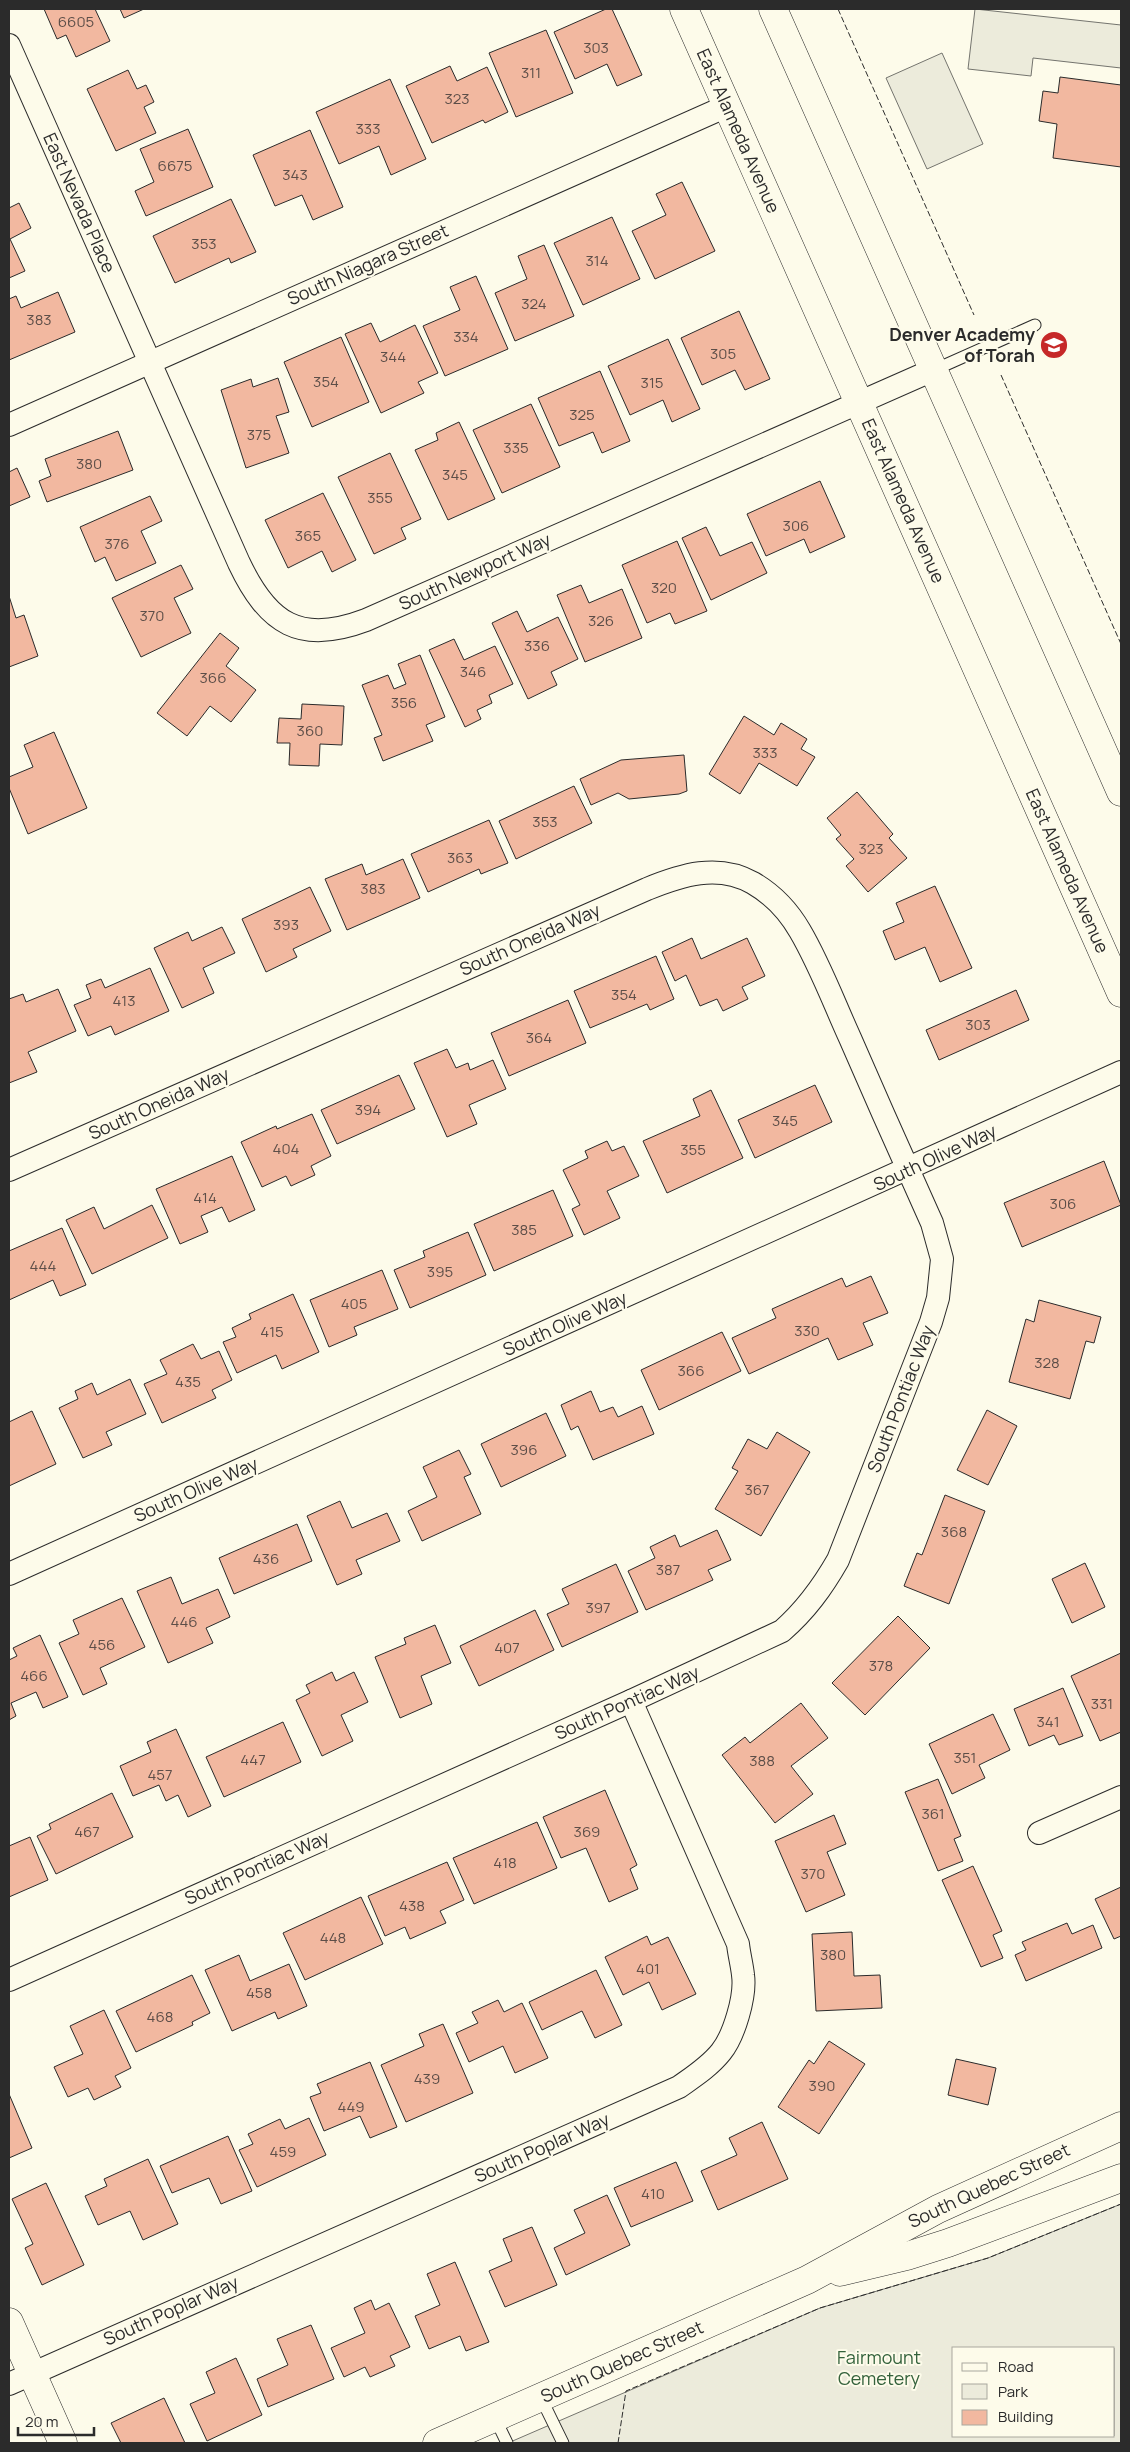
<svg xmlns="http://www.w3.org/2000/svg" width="1130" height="2452" font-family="Manrope,sans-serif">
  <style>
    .green { fill: #ecebdb; stroke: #74746e; fill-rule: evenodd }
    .building { fill: #f2b8a0; stroke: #2b2b2b }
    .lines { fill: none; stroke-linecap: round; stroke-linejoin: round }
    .service-casing { stroke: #2b2b2b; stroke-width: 13 }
    .minor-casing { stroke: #2b2b2b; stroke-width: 24 }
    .tertiary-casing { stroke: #2b2b2b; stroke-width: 29 }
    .secondary-casing { stroke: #2b2b2b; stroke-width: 29 }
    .primary-casing { stroke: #2b2b2b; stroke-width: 29 }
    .service { stroke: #fdfbea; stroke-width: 11 }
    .minor { stroke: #fdfbea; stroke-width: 22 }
    .tertiary { stroke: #fdfbea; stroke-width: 28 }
    .secondary { stroke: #fdfbea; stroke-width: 28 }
    .primary { stroke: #fdfbea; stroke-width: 28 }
    .fence { stroke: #2b2b2b; stroke-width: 1; stroke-dasharray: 6 2.5; stroke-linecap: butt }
    .labels { text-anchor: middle; stroke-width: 4; stroke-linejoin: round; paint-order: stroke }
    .number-label { font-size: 15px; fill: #5d4e48 }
    .street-label { font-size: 18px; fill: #2b2b2b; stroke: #fdfbea }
    .poi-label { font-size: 18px; font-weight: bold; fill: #2b2b2b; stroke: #fdfbea; text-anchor: end }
    .park-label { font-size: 18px; fill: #34623c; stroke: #fdfbea }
  </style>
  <rect width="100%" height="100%" fill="#fdfbea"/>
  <g class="green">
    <path d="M975,9L1121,25V68L1033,58L1031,76L968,69Z"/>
    <path d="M942,53L983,144L927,169L886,78Z"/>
    <path d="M1121,2204V2443H508L820,2308L988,2258ZM954,2348H1114V2436H954Z"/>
  </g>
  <g class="building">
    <path d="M44,9H95L110,41L76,57L66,35L57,39Z"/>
    <path d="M120,9H144L124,18Z"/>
    <path d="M606,9H612L642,75L617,86L607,64L575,79L554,32Z"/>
    <path d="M546,30L573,93L516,117L489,53Z"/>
    <path d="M450,66L457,81L487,67L508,112L485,123L483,120L432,143L406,86Z"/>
    <path d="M128,70L137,89L146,85L154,102L144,107L156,133L116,151L87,89Z"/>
    <path d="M1060,77L1121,85V167L1053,158L1057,124L1039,121L1043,91L1058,93Z"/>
    <path d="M390,79L426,159L391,175L379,146L339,164L316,112Z"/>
    <path d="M188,129L213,187L146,216L135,191L154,182L140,149Z"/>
    <path d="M310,130L343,207L313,220L302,195L275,206L253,155Z"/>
    <path d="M682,182L715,251L655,279L632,231L666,215L656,194Z"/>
    <path d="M231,199L256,252L231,263L229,258L175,283L153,236Z"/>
    <path d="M19,203L31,228L10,239L25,271L9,278V208Z"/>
    <path d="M612,217L640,279L583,305L554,243Z"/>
    <path d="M544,245L574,316L515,341L495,293L527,279L518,256Z"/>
    <path d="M476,276L508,349L445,376L423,326L460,310L450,287Z"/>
    <path d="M58,292L75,332L9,360V299L16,296L21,308Z"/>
    <path d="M739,311L770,379L745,390L735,370L702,385L681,338Z"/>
    <path d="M371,323L380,342L415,325L438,373L418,382L424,393L381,413L345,334Z"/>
    <path d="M341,337L369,402L312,427L284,362Z"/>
    <path d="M668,339L700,409L672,422L663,400L630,415L608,366Z"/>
    <path d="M600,371L630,441L602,453L593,432L559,446L538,398Z"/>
    <path d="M278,378L289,412L276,416L289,453L246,468L221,390L251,379L253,387Z"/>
    <path d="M531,404L560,467L502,493L473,430Z"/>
    <path d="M459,422L495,499L448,520L415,450L438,440L436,433Z"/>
    <path d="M118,431L133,470L47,502L39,481L51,476L45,459Z"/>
    <path d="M390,453L421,519L401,528L406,539L374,554L338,477Z"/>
    <path d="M17,468L30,497L9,506V472Z"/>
    <path d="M820,481L845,537L810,553L804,539L766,556L747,514Z"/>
    <path d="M323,493L356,560L332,572L322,551L288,568L265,520Z"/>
    <path d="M150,496L162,521L141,531L156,563L116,581L105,557L95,562L80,527Z"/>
    <path d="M706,527L720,556L752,542L767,573L711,600L682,538Z"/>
    <path d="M677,541L707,611L675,624L670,613L647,623L622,565Z"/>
    <path d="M181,565L193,589L174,598L191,633L141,657L112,598Z"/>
    <path d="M581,585L589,603L622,589L642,638L585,662L557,595Z"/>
    <path d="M9,596L16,618L24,615L38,656L9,667Z"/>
    <path d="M517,611L527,632L558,617L578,659L551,672L557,685L528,699L492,623Z"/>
    <path d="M220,633L239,648L226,666L256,690L231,722L210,706L187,736L157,713Z"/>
    <path d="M454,639L464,660L495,646L513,684L489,695L492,703L477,710L481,719L465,727L429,650Z"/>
    <path d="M420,655L445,717L426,725L433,741L383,761L374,738L382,735L362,685L388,675L394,689L406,684L398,664Z"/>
    <path d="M302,704L344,706L342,745L320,744L319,766L289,765L290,743H277L279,718L301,719Z"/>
    <path d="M744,716L774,735L781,723L807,739L801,749L815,757L797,786L759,763L740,794L709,774Z"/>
    <path d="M54,732L87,808L28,834L9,788V777L33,767L24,745Z"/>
    <path d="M684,755L687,791L679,794L629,799L618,793L591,805L580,779L621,760Z"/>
    <path d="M574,786L592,823L516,859L499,821Z"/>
    <path d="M857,792L893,834L889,838L907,858L868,892L846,866L854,859L836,839L841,835L827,818Z"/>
    <path d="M489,820L508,863L481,874L479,869L428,892L411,854Z"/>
    <path d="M403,859L420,898L347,930L325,879L362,864L366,875Z"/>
    <path d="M935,886L972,968L940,982L925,947L895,960L883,931L904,922L896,903Z"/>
    <path d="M310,887L331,931L293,949L297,957L266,972L242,919Z"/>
    <path d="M222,927L235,953L203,968L214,993L182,1008L154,948L188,932L192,941Z"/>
    <path d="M692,938L701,959L747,938L765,976L742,987L748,999L723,1011L717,999L700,1006L686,975L675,981L662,952Z"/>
    <path d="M656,956L674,999L650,1010L647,1004L590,1028L574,991Z"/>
    <path d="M150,968L169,1011L115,1035L111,1026L88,1036L74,1005L91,998L86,985L101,979L105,988Z"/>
    <path d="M58,989L76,1031L28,1052L37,1072L9,1083V999L23,994L26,1002Z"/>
    <path d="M1016,990L1029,1020L939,1060L926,1030Z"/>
    <path d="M568,1000L586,1043L509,1076L491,1033Z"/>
    <path d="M447,1049L456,1068L468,1063L470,1070L493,1060L506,1089L469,1105L477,1124L447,1137L414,1063Z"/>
    <path d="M399,1075L415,1109L337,1144L321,1110Z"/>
    <path d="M815,1085L832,1122L755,1158L738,1120Z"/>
    <path d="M711,1090L743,1158L667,1193L643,1141L700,1116L693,1099Z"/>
    <path d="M312,1114L331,1156L311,1166L315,1175L291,1186L286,1176L262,1187L241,1142L276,1126L277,1129Z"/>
    <path d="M607,1141L612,1151L624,1146L639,1176L607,1191L620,1218L584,1235L572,1209L580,1205L563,1170L588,1158L585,1151Z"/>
    <path d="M232,1156L255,1210L229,1222L222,1207L201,1216L208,1232L180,1244L156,1189Z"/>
    <path d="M1104,1161L1121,1205L1022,1247L1004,1203Z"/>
    <path d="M553,1190L573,1236L494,1271L474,1224Z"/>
    <path d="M152,1205L168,1238L92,1274L66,1220L94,1207L104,1229Z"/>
    <path d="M62,1228L86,1285L60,1296L53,1280L9,1300V1251Z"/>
    <path d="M468,1232L486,1275L410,1308L394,1270L425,1257L423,1251Z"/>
    <path d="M382,1270L398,1309L354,1327L357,1335L329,1347L310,1300Z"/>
    <path d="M871,1276L888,1313L863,1323L873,1345L838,1360L828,1338L749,1374L732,1338L776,1318L772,1309L842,1278L846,1287Z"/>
    <path d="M293,1294L319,1352L282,1369L276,1355L237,1373L223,1342L236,1337L232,1328L251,1319L249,1314Z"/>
    <path d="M1039,1300L1101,1317L1094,1343L1086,1341L1070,1399L1009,1382L1026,1319L1034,1322Z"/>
    <path d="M722,1332L741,1371L659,1410L641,1370Z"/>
    <path d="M193,1344L201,1359L219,1351L232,1380L212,1390L216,1398L162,1423L144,1384L167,1374L160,1360Z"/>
    <path d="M130,1379L146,1414L106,1432L112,1445L83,1458L59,1408L78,1399L75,1391L92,1383L97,1395Z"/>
    <path d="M591,1391L600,1412L613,1407L618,1417L642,1406L654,1434L593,1460L578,1426L571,1430L561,1405Z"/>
    <path d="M987,1410L1017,1426L988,1485L957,1470Z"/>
    <path d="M32,1411L56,1464L9,1486V1422Z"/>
    <path d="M546,1413L566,1456L501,1487L481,1444Z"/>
    <path d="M777,1432L810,1452L761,1536L715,1509L738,1471L732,1468L748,1439L767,1449Z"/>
    <path d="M459,1450L471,1474L464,1477L481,1514L422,1541L408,1511L437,1497L423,1467Z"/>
    <path d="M945,1495L985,1511L949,1604L904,1586L917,1553L922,1555Z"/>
    <path d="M340,1501L352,1528L387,1513L400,1541L356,1560L362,1574L337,1585L307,1516Z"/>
    <path d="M297,1524L312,1561L234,1594L219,1558Z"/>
    <path d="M717,1530L731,1560L708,1570L713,1580L646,1610L628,1571L655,1558L650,1547L675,1535L680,1547Z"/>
    <path d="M1085,1563L1105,1607L1072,1623L1052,1579Z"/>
    <path d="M616,1564L638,1612L562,1647L547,1614L569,1604L562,1589Z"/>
    <path d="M171,1577L182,1604L218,1589L230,1617L206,1628L213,1643L168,1663L137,1591Z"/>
    <path d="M122,1598L145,1647L100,1668L107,1684L83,1695L59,1643L79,1634L73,1620Z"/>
    <path d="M535,1610L554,1650L479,1686L460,1646Z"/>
    <path d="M898,1616L930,1648L865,1715L832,1683Z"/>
    <path d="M435,1625L451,1663L421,1676L432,1704L400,1718L375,1657L406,1644L404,1638Z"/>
    <path d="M40,1635L68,1697L43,1708L36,1692L11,1703L16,1716L9,1720V1660L17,1656L13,1648Z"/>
    <path d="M1121,1653V1732L1100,1741L1071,1676Z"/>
    <path d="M332,1672L336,1681L354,1672L368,1702L341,1715L353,1741L322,1756L296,1700L310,1693L306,1685Z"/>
    <path d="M1063,1688L1083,1736L1059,1745L1054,1735L1029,1746L1014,1709Z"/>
    <path d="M801,1703L828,1738L791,1766L813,1794L775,1823L722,1755L745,1737L750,1743Z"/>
    <path d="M993,1714L1010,1750L979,1765L985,1778L952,1794L929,1744Z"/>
    <path d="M283,1722L301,1762L224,1797L206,1757Z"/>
    <path d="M176,1729L211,1806L188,1817L178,1795L166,1801L159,1785L133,1796L120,1766L151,1752L147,1742Z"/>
    <path d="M938,1779L961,1836L954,1839L963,1861L938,1871L905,1792Z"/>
    <path d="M605,1790L637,1865L630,1869L638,1889L609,1902L586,1848L561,1858L543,1817Z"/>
    <path d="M112,1793L133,1837L56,1874L37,1836L51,1829L49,1824Z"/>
    <path d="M834,1815L846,1844L827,1852L845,1895L806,1912L775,1841Z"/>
    <path d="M537,1822L557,1868L474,1904L453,1858Z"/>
    <path d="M30,1837L48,1880L9,1897V1846Z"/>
    <path d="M447,1862L464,1900L440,1911L446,1923L410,1939L405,1927L385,1936L368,1896Z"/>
    <path d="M973,1866L1002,1931L993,1935L1003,1958L981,1967L942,1880Z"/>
    <path d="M1121,1887V1936L1114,1939L1095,1899Z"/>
    <path d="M361,1897L383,1944L305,1980L283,1933Z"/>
    <path d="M1067,1923L1072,1934L1093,1925L1102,1948L1026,1981L1015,1955L1026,1950L1022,1942Z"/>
    <path d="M852,1932L854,1976L880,1975L882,2008L816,2011L812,1934Z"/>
    <path d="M647,1936L651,1945L668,1937L696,1994L662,2010L649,1982L623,1995L605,1957Z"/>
    <path d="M239,1955L250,1981L289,1964L307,2006L278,2019L275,2012L232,2031L205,1970Z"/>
    <path d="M596,1970L622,2025L595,2038L582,2011L542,2030L529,2002Z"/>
    <path d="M192,1975L210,2013L192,2022L193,2025L136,2052L116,2011Z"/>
    <path d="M498,2000L504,2012L522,2003L548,2058L515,2073L503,2046L469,2062L456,2033L478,2023L472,2012Z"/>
    <path d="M104,2010L131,2068L115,2076L121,2087L94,2100L88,2088L68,2097L54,2067L83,2054L70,2026Z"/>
    <path d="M443,2024L473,2093L406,2122L381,2065L424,2046L419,2034Z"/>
    <path d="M829,2041L865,2064L819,2134L778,2107L809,2060L814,2064Z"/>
    <path d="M956,2059L996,2068L988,2105L948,2095Z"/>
    <path d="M370,2062L397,2127L370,2138L360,2116L324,2131L310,2097L321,2093L317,2084Z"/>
    <path d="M9,2094L32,2148L9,2158Z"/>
    <path d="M309,2118L326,2155L257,2187L239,2150L253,2144L248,2134L280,2119L285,2129Z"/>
    <path d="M762,2122L788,2179L718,2210L701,2171L737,2155L729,2138Z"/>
    <path d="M228,2136L252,2191L221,2204L209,2178L172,2193L160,2166Z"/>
    <path d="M148,2159L178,2224L143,2240L130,2211L98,2225L85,2196L107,2186L104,2179Z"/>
    <path d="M676,2162L693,2201L631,2227L614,2188Z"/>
    <path d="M46,2183L84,2265L42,2285L25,2248L33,2244L12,2199Z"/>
    <path d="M607,2195L630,2245L566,2275L554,2248L585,2233L574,2210Z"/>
    <path d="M532,2227L557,2285L505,2307L489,2271L512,2261L503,2239Z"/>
    <path d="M455,2262L489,2342L466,2351L460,2336L429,2349L415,2316L440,2305L427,2274Z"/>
    <path d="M371,2300L375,2310L389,2303L410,2347L390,2356L395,2366L370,2377L365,2367L344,2377L331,2348L365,2333L354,2308Z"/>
    <path d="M311,2325L334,2379L268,2407L257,2379L288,2365L277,2339Z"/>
    <path d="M236,2358L262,2415L207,2441L190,2404L215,2393L206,2372Z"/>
    <path d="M164,2398L185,2443H121L111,2423Z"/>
  </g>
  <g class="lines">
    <defs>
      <g id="service">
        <path d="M934,370L1035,325"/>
        <path d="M541,2398L563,2443"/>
        <path d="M495,2418L507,2443"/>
      </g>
      <g id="minor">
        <path d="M9,45L239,563C268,624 300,645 366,620L933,370"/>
        <path d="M9,425L727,106"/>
        <path d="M9,1170L647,889C681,875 718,863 753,883C772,894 789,912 800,931C820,965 834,1003 850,1038C877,1100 904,1161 932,1223L942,1259L938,1298L931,1322L838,1560C822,1588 806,1610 782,1631L631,1701L9,1980"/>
        <path d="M9,1574L1121,1072"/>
        <path d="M1039,1833L1121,1797"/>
        <path d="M9,2384L679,2087C693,2077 709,2067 721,2052C734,2036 746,1996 743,1975C742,1965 739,1954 738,1944L631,1701"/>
      </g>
      <path id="tertiary" d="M9,2322L63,2443"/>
      <g id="secondary">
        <path d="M840,2272L907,2256L948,2243L1121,2178"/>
        <path d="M437,2443L807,2280L938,2209L1121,2126"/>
      </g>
      <g id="primary">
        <path d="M684,9L1121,993"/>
        <path d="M773,9L1121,792"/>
      </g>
    </defs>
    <use href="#service" class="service-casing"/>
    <use href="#minor" class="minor-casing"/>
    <use href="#tertiary" class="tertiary-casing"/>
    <use href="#secondary" class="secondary-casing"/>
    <use href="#primary" class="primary-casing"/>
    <use href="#service" class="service"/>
    <use href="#minor" class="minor"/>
    <use href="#tertiary" class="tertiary"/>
    <use href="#secondary" class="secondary"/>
    <use href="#primary" class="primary"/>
    <g class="fence">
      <path d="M838,9L974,315"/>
      <path d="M1001,375L1121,644"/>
      <path d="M618,2443L626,2391L820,2308L988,2258L1121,2204"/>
    </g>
  </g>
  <defs>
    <symbol id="school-disc" viewBox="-11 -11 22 22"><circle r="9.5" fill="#c62828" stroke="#fdfbea"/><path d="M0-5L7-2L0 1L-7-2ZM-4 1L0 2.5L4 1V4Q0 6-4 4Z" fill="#fff"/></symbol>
  </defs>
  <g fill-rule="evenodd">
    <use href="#school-disc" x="1038" y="329" width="32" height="32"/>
  </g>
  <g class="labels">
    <g class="number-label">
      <text x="76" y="27">6605</text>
      <text x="596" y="53">303</text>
      <text x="531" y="78">311</text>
      <text x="457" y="104">323</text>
      <text x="368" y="134">333</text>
      <text x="175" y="171">6675</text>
      <text x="295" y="180">343</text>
      <text x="204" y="249">353</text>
      <text x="597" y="266">314</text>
      <text x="534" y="309">324</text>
      <text x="39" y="325">383</text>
      <text x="466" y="342">334</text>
      <text x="723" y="359">305</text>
      <text x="393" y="362">344</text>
      <text x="326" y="387">354</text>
      <text x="652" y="388">315</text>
      <text x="582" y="420">325</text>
      <text x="259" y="440">375</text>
      <text x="516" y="453">335</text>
      <text x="89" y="469">380</text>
      <text x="455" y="480">345</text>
      <text x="380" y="503">355</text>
      <text x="796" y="531">306</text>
      <text x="308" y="541">365</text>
      <text x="117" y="549">376</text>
      <text x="664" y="593">320</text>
      <text x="152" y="621">370</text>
      <text x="601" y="626">326</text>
      <text x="537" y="651">336</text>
      <text x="473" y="677">346</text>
      <text x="213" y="683">366</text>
      <text x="404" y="708">356</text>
      <text x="310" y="736">360</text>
      <text x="765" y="758">333</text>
      <text x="545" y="827">353</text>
      <text x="871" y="854">323</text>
      <text x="460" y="863">363</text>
      <text x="373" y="894">383</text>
      <text x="286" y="930">393</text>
      <text x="624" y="1000">354</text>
      <text x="124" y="1006">413</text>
      <text x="978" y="1030">303</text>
      <text x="539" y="1043">364</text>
      <text x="368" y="1115">394</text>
      <text x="785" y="1126">345</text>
      <text x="286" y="1154">404</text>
      <text x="693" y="1155">355</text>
      <text x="205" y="1203">414</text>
      <text x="1063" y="1209">306</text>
      <text x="524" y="1235">385</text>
      <text x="43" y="1271">444</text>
      <text x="440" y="1277">395</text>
      <text x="354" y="1309">405</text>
      <text x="807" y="1336">330</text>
      <text x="272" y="1337">415</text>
      <text x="1047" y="1368">328</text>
      <text x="691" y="1376">366</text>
      <text x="188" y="1387">435</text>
      <text x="524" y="1455">396</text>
      <text x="757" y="1495">367</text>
      <text x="954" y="1537">368</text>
      <text x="266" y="1564">436</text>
      <text x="668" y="1575">387</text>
      <text x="598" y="1613">397</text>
      <text x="184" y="1627">446</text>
      <text x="102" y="1650">456</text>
      <text x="507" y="1653">407</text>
      <text x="881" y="1671">378</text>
      <text x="34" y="1681">466</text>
      <text x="1102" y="1709">331</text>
      <text x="1048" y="1727">341</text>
      <text x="965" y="1763">351</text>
      <text x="253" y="1765">447</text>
      <text x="762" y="1766">388</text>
      <text x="160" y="1780">457</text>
      <text x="933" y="1819">361</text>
      <text x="87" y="1837">467</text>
      <text x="587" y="1837">369</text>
      <text x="505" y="1868">418</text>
      <text x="813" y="1879">370</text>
      <text x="412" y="1911">438</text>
      <text x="333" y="1943">448</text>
      <text x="833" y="1960">380</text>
      <text x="648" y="1974">401</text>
      <text x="259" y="1998">458</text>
      <text x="160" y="2022">468</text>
      <text x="427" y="2084">439</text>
      <text x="822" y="2091">390</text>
      <text x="351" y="2112">449</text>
      <text x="283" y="2157">459</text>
      <text x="653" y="2199">410</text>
    </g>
    <g class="street-label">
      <text transform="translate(738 131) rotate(66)" y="6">East Alameda Avenue</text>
      <text transform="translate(79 203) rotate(66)" y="6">East Nevada Place</text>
      <text transform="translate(368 265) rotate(-24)" y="6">South Niagara Street</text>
      <text transform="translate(903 501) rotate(66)" y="6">East Alameda Avenue</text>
      <text transform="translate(475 572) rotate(-24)" y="6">South Newport Way</text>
      <text transform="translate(1067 871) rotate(66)" y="6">East Alameda Avenue</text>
      <text transform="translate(530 940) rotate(-24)" y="6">South Oneida Way</text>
      <text transform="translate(159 1104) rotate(-24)" y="6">South Oneida Way</text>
      <text transform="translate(935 1158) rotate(-25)" y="6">South Olive Way</text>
      <text transform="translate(565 1324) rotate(-24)" y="6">South Olive Way</text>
      <text transform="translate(901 1399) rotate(-69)" y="6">South Pontiac Way</text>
      <text transform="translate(196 1490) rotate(-24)" y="6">South Olive Way</text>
      <text transform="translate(627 1703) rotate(-24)" y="6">South Pontiac Way</text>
      <text transform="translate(257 1868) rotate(-24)" y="6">South Pontiac Way</text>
      <text transform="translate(542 2148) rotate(-24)" y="6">South Poplar Way</text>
      <text transform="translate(989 2186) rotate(-25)" y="6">South Quebec Street</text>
      <text transform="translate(171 2311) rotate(-24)" y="6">South Poplar Way</text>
      <text transform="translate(622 2362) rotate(-24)" y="6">South Quebec Street</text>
    </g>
    <g class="poi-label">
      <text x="1035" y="341">Denver Academy<tspan x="1035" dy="21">of Torah</tspan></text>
    </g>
    <g class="park-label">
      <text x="879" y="2364">Fairmount<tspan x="879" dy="21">Cemetery</tspan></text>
    </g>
  </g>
  <rect width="1130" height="2452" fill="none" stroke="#2b2b2b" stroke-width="20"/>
  <rect x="952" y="2347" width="162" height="90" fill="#fdfbea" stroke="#a9a89e"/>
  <rect x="962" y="2363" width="25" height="8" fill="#fdfbea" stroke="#a9a89e"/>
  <text x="998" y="2372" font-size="15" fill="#2b2b2b">Road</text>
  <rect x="962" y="2384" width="25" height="15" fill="#ecebdb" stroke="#a9a89e"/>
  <text x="998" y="2397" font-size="15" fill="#2b2b2b">Park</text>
  <rect x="962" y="2410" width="25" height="15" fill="#f2b8a0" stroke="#a9a89e"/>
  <text x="998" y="2422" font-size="15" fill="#2b2b2b">Building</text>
  <path d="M18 2427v8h76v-8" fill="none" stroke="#2b2b2b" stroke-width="2.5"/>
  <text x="25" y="2427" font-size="15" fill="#2b2b2b" stroke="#fdfbea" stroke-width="4" paint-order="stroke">20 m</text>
</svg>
